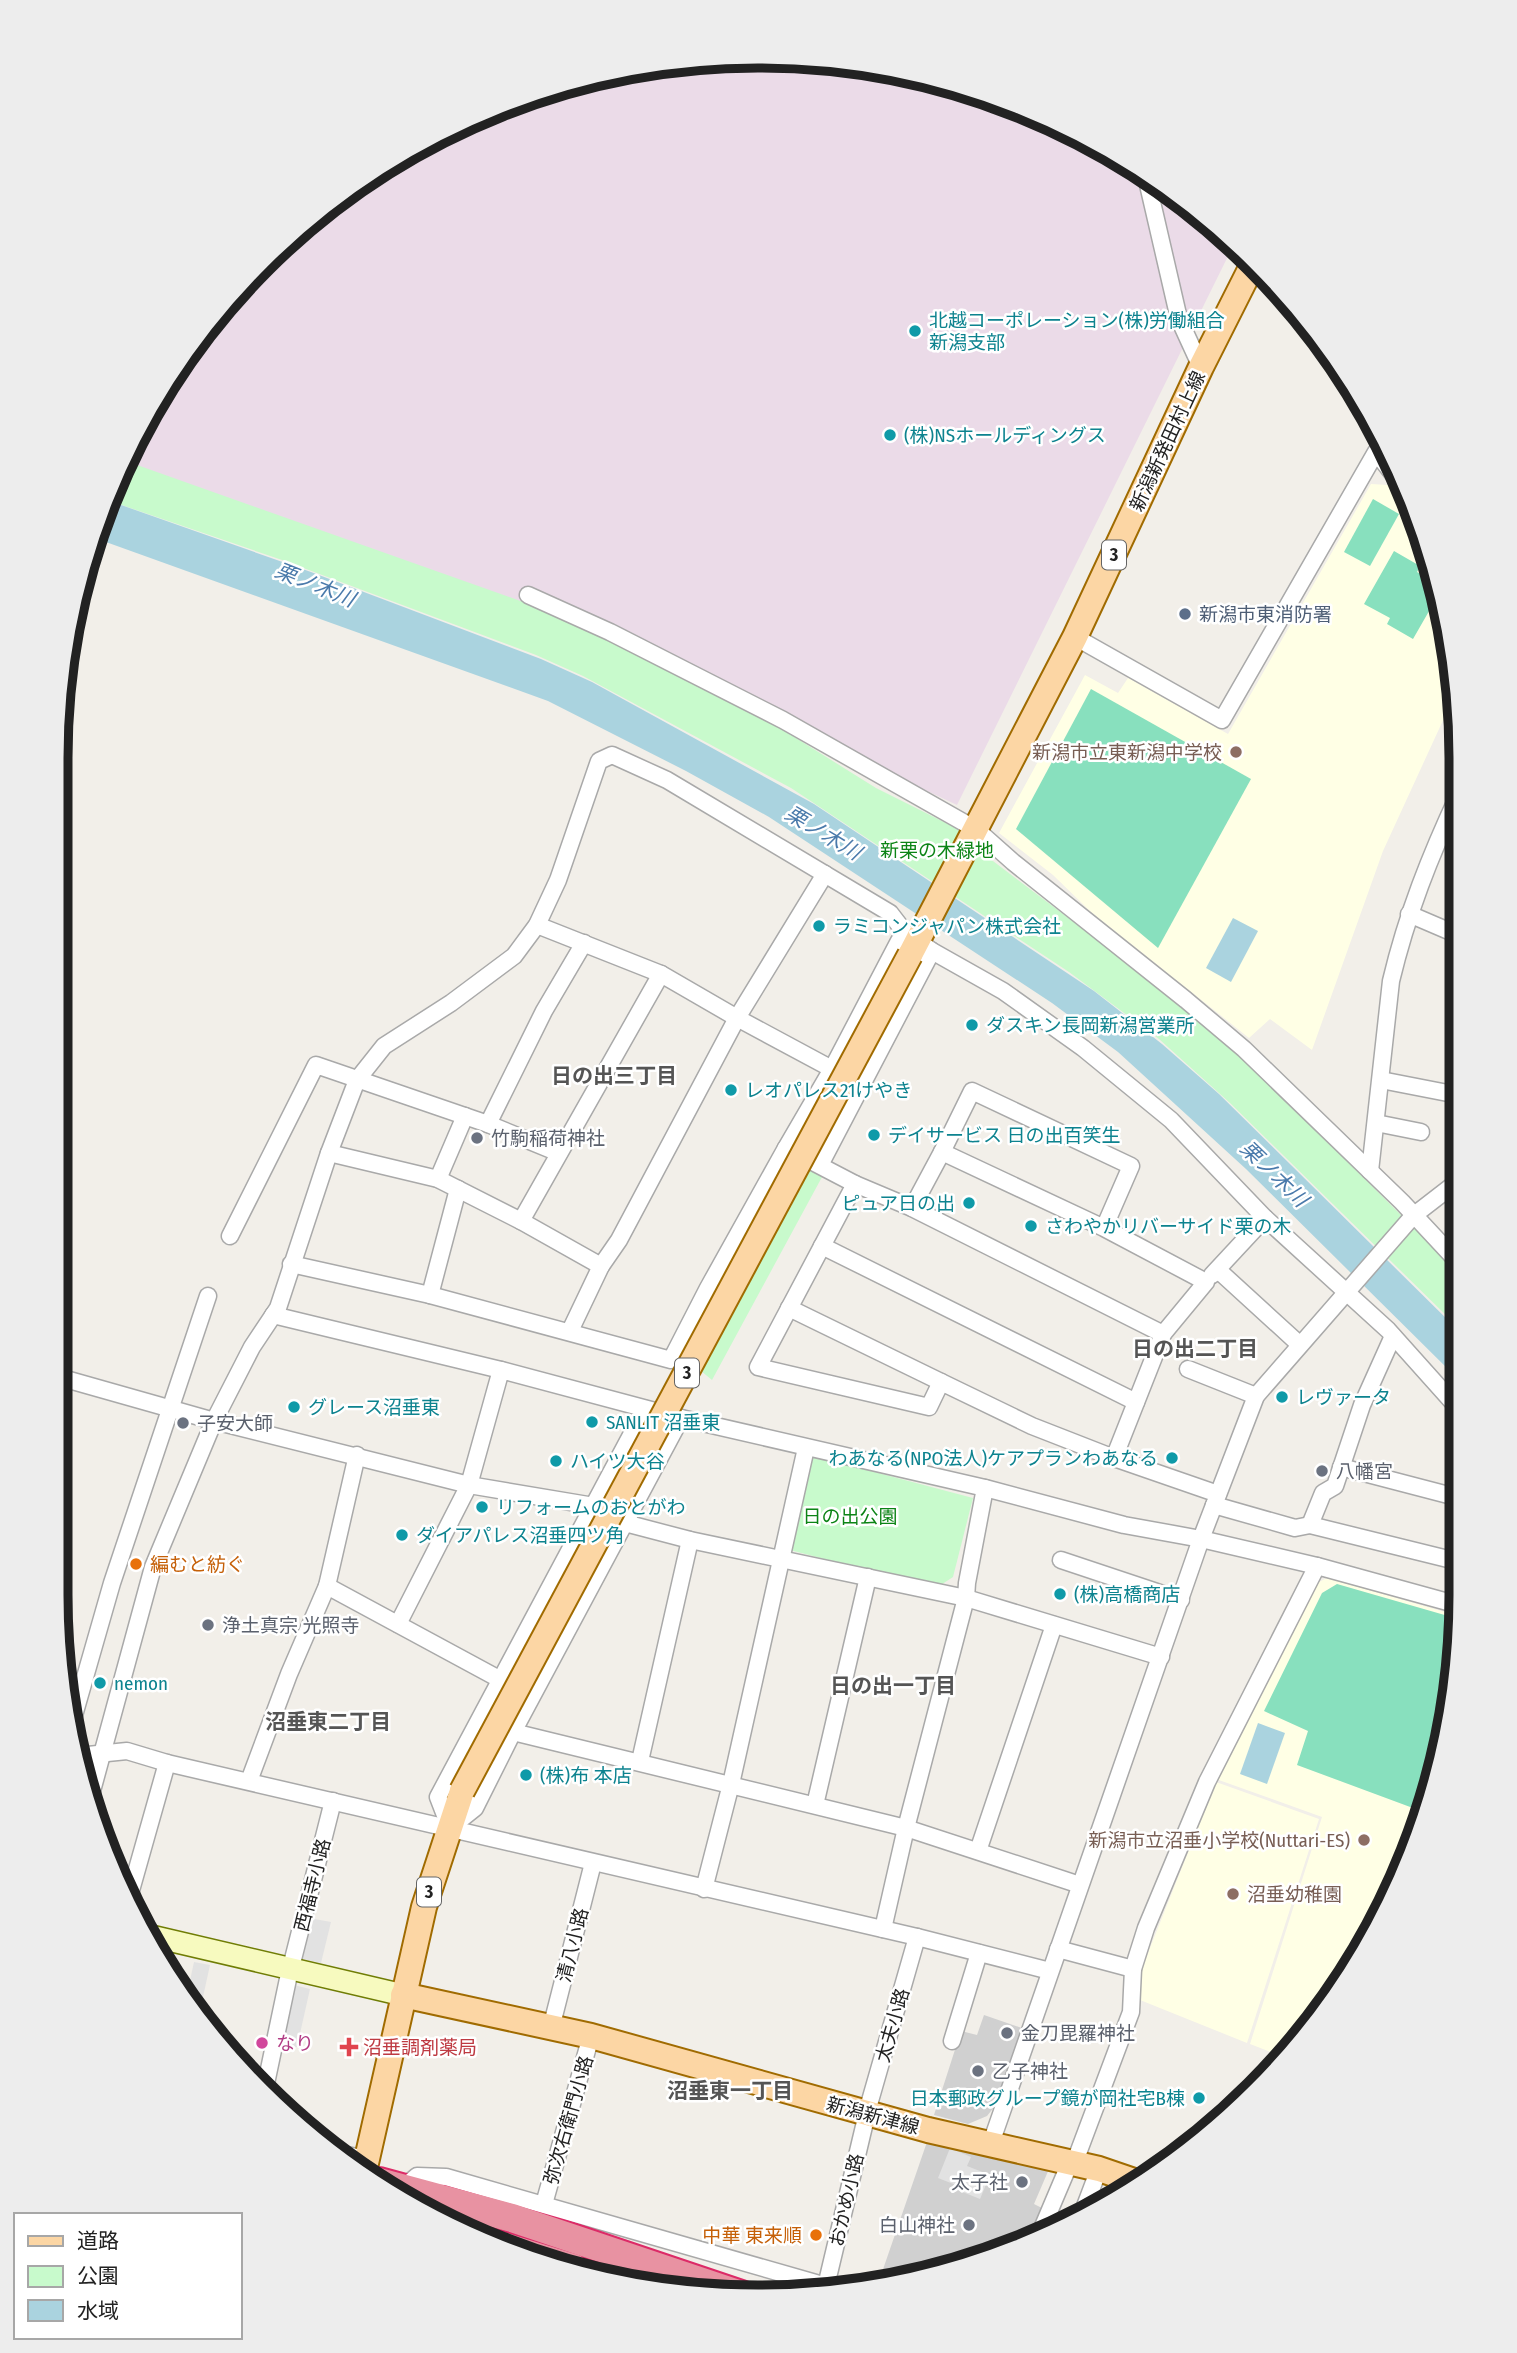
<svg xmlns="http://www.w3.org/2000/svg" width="1517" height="2353" font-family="'Fira Sans Condensed','Noto Sans JP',sans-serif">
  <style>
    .industrial { fill: #ebdbe8 }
    .education { fill: #ffffe5 }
    .religious { fill: #d0d0d0 }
    .park { fill: #c8facc }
    .pitch { fill: #88e0be }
    .parking { fill: #e2e2e2 }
    .water { fill: #aad3df }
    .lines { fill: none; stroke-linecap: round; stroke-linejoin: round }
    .street-casing { stroke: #a9a9a9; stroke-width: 19 }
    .secondary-casing { stroke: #707d05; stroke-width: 24 }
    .primary-casing { stroke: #a06b00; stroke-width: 28 }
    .highway-casing { stroke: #dc2a67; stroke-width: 32 }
    .street { stroke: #fff; stroke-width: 16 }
    .secondary { stroke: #f7fabf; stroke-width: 21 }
    .primary { stroke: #fcd6a4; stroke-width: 24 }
    .highway { stroke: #e892a2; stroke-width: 28 }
    .primary-bridge-casing { stroke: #a06b00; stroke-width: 28; stroke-linecap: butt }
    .primary-bridge { stroke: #fcd6a4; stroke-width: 24 }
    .culture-dot { fill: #0f9aa8; stroke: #fff; stroke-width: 2.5 }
    .service-dot { fill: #5c6f8a; stroke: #fff; stroke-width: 2.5 }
    .education-dot { fill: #8d6e63; stroke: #fff; stroke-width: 2.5 }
    .worship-dot { fill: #6b7280; stroke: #fff; stroke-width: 2.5 }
    .food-dot { fill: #e8710a; stroke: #fff; stroke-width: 2.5 }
    .hotel-dot { fill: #d1479c; stroke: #fff; stroke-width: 2.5 }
    .health-dot { fill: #e0444e; stroke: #fff; stroke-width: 2.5 }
    .labels { text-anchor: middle; stroke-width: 5; stroke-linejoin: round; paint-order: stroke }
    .shield { fill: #fff; stroke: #646464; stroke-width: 2 }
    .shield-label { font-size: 18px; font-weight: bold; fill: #222 }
    .culture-label { font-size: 19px; fill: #0d838f; stroke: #fff; text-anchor: start }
    .street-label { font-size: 19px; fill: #222; stroke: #fff }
    .service-label { font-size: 19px; fill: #4e5e75; stroke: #fff; text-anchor: start }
    .education-label { font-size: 19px; fill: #785e54; stroke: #fff; text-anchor: end }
    .park-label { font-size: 19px; fill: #0c8416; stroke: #fff }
    .worship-label { font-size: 19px; fill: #5b616d; stroke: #fff; text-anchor: start }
    .food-label { font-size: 19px; fill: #c56008; stroke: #fff; text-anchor: start }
    .hotel-label { font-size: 19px; fill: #b23c85; stroke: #fff; text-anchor: start }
    .health-label { font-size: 19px; fill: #be3a42; stroke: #fff; text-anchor: start }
    .water-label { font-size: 21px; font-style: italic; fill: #4a7aab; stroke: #fff }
    .neighbourhood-label { font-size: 21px; font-weight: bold; fill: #555; stroke: #fff }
    .rim { fill: none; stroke: #222; stroke-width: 9 }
  </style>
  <rect width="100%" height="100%" fill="#f2efe9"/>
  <path class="industrial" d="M712,58L850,62L984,93L1109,150L1221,230L1234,244L957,805L574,625L122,463L128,448L230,296L331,201L447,129L576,80Z"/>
  <g class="education">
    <path d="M1371,484L1388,485L1419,528L1437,577L1456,692L1383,851L1312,1050L1270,1019L1249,1038L1090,911L1053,875L999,833L1085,675L1118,693L1128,678L1228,734Z"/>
    <path d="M1327,1578L1455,1615V1686L1407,1864L1367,1946L1286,2058L1250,2044L1322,1817L1216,1779L1315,1584Z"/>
    <path d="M1216,1782L1319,1819L1247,2043L1140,2000L1142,1968Z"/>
  </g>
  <g class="religious">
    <path d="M984,2015L1022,2028L995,2106L987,2116L968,2124L934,2115L961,2031L977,2035Z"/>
    <path d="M928,2139L1049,2169L1034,2204L1046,2210L1034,2240L1028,2243L941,2273L891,2283L880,2278Z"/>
  </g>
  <g class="park">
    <path d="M123,460L526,603L654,659L759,715L876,788L956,828L985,855L1156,984L1234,1048L1457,1271V1326L1230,1103L1159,1039L1069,972L791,788L583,676L536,655L282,560L107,500Z"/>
    <path d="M809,1170L822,1177L712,1380L684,1357L797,1191Z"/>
    <path d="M810,1455L973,1498L953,1577L936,1588L786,1549Z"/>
  </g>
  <g class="pitch">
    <path d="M1373,499L1399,514L1370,566L1344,552Z"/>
    <path d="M1394,551L1420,566L1417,572L1438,584L1440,592L1413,639L1387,624L1390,618L1364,604Z"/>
    <path d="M1091,689L1251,779L1158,948L1016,829Z"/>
    <path d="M1337,1584L1455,1618V1686L1421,1811L1297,1765L1308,1731L1264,1711L1322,1593Z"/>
  </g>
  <g class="parking">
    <path d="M309,1918L331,1922L321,1963L299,1958Z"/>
    <path d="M194,1962L210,1965L199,2015L186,1999Z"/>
    <path d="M294,1985L310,1989L297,2047L280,2044Z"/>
    <path d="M950,2148L971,2157L967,2166L990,2175L980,2199L955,2189L956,2185L938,2178Z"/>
  </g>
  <g class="water">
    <path d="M107,500L311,572L541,659L592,682L814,804L1094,991L1162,1044L1219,1094L1457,1329L1456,1377L1246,1169L1118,1052L1052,1003L769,817L686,771L548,701L92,537Z"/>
    <path d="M1233,918L1258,931L1231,982L1206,968Z"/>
    <path d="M1258,1723L1285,1733L1267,1784L1240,1774Z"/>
  </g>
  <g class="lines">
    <defs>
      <g id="street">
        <path d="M1146,176L1179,319L1201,367"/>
        <path d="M528,595L610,632L783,720L977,830L1013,862L1186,1000L1244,1049L1402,1202L1457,1261"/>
        <path d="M1075,637L1222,720L1376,452L1403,487"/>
        <path d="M1409,914L1458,935"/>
        <path d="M537,925L661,974L737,1018L832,1069"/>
        <path d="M1381,1080L1458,1095"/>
        <path d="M1376,1123L1421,1132"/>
        <path d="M488,1124L559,1153"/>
        <path d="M329,1153L438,1179L521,1221L601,1266"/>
        <path d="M820,1165L932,951"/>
        <path d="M1370,1171L1391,981C1407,914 1430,856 1459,794"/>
        <path d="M438,1179L465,1116"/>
        <path d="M855,1184L786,1148L832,1069L899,941L910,939"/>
        <path d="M912,1208L942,1152"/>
        <path d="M521,1221L661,974"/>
        <path d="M1104,1228L1131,1166L972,1091L942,1152L1104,1228L1206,1282L1163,1334L912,1208L855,1184L758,1367L929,1407L941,1382L1032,1426L1114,1458L1218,1494"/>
        <path d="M230,1236L316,1065L488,1124L544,1011L584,943"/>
        <path d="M822,1246L1136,1402"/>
        <path d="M291,1264L430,1295L671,1360L708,1288L786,1148"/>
        <path d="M1218,1270L1299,1344"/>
        <path d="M1212,1275L1265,1218"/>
        <path d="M430,1295L458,1189"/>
        <path d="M789,1308L941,1382"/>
        <path d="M273,1315L501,1370"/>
        <path d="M570,1331L601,1266L619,1240L737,1018L825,874"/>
        <path d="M1188,1369L1256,1396"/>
        <path d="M62,1378L214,1421L469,1485L594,1506L625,1523L690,1540L966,1598L1161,1657"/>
        <path d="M645,1409L438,1797L450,1828L475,1808L513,1732L681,1418"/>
        <path d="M357,1455L327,1586L501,1680"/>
        <path d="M1114,1458L1163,1334"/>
        <path d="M1341,1467L1456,1497"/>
        <path d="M1214,1505L1295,1528L1310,1525L1456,1561"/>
        <path d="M1310,1525L1323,1493L1335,1486L1362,1405L1393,1336"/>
        <path d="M1061,1560L1181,1600"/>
        <path d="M398,1624L469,1485L501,1370L681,1418L985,1488L1124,1525L1201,1539L1317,1566"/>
        <path d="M71,1726L112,1583L208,1296"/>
        <path d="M513,1732L906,1828L1080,1885"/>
        <path d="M78,1756L127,1751L167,1763L917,1937L1050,1971"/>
        <path d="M640,1761L690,1540"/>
        <path d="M249,1781L289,1674L327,1586"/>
        <path d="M89,1802L153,1567L214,1421L252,1347L278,1308L329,1153L357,1080L384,1046L451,1003L514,956L537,925L558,880L599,761L612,755L667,780L890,913L910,939L918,941L932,951L1003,991L1083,1048L1171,1120L1265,1218L1388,1330L1456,1406"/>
        <path d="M815,1805L868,1577"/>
        <path d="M978,1851L1054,1625"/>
        <path d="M704,1889L731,1784L806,1448"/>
        <path d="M130,1894L167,1763"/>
        <path d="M883,1929L906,1828L966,1598L967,1583L985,1488"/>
        <path d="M1058,1949L1133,1969"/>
        <path d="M551,2028L593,1863"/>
        <path d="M952,2041L979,1953"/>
        <path d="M264,2093L288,1979L333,1801"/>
        <path d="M991,2143L1201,1539L1256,1396L1413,1216L1457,1182"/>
        <path d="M327,2148L333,2152L366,2159"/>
        <path d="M1074,2164L1131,2012L1133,1969L1146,1928L1207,1782L1317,1566L1455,1604"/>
        <path d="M403,2188L417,2176L446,2177L826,2286L870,2101L917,1937"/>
        <path d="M544,2204L591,2036"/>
        <path d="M1082,2214L1099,2169"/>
        <path d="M1038,2238L1066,2172"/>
        <path d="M824,2292L826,2286L845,2291"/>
      </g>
      <path id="secondary" d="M151,1936L403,1995"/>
      <g id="primary">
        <path d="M910,955L1075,637L1201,367L1253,264"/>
        <path d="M403,1995L591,2036L928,2130L1099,2169L1140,2183"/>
        <path d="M364,2172L424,1907L462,1791"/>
      </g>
      <g id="highway">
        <path d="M379,2182L512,2218L741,2295"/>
        <path d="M492,2243L573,2268"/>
      </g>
    </defs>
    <use href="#street" class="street-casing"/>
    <use href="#secondary" class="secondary-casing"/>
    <use href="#primary" class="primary-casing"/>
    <use href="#highway" class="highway-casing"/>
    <use href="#street" class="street"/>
    <use href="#secondary" class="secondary"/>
    <use href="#primary" class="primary"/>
    <use href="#highway" class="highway"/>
    <defs>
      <path id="primary-bridge" d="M462,1791L910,955"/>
    </defs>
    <use href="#primary-bridge" class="primary-bridge-casing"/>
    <use href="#primary-bridge" class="primary-bridge"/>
  </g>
  <g class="culture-dot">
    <circle cx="915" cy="331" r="7"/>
    <circle cx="890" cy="435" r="7"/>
    <circle cx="819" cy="926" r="7"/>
    <circle cx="972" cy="1025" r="7"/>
    <circle cx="731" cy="1090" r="7"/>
    <circle cx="874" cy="1135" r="7"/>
    <circle cx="969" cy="1203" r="7"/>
    <circle cx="1031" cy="1226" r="7"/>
    <circle cx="1282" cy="1397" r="7"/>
    <circle cx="294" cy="1407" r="7"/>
    <circle cx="592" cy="1422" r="7"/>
    <circle cx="1172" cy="1458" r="7"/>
    <circle cx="556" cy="1461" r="7"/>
    <circle cx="482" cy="1507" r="7"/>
    <circle cx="402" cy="1535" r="7"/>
    <circle cx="1060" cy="1594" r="7"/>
    <circle cx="100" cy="1683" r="7"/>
    <circle cx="526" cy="1775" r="7"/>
    <circle cx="1199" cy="2098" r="7"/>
  </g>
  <circle class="service-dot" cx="1185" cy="614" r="7"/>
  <g class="education-dot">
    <circle cx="1236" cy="752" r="7"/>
    <circle cx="1364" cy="1840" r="7"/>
    <circle cx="1233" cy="1894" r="7"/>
  </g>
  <g class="worship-dot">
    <circle cx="477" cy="1138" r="7"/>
    <circle cx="183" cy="1423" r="7"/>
    <circle cx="1322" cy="1471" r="7"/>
    <circle cx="208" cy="1625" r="7"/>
    <circle cx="1007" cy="2033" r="7"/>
    <circle cx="978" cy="2071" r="7"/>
    <circle cx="1022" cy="2182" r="7"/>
    <circle cx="969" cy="2225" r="7"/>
  </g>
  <g class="food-dot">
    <circle cx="136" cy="1564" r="7"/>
    <circle cx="816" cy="2235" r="7"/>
  </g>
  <circle class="hotel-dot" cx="262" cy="2043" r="7"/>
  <path class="health-dot" d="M345.5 2036.5h7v7h7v7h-7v7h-7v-7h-7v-7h7z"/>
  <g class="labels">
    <g class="shield">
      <rect x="1102" y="540.5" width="24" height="29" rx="5"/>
      <rect x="675" y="1358.5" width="24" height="29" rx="5"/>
      <rect x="417" y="1877.5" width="24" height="29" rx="5"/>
    </g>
    <g class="shield-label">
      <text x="1114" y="561">3</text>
      <text x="687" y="1379">3</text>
      <text x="429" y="1898">3</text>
    </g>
    <g class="culture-label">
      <text x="929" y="327">北越コーポレーション(株)労働組合<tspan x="929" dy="22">新潟支部</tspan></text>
      <text x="904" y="442">(株)NSホールディングス</text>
      <text x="833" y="933">ラミコンジャパン株式会社</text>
      <text x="986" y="1032">ダスキン長岡新潟営業所</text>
      <text x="745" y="1097">レオパレス21けやき</text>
      <text x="888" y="1142">デイサービス 日の出百笑生</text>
      <text x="955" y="1210" text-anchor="end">ピュア日の出</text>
      <text x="1045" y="1233">さわやかリバーサイド栗の木</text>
      <text x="1296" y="1404">レヴァータ</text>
      <text x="308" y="1414">グレース沼垂東</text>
      <text x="606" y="1429">SANLIT 沼垂東</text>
      <text x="1158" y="1465" text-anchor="end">わあなる(NPO法人)ケアプランわあなる</text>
      <text x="570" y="1468">ハイツ大谷</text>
      <text x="496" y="1514">リフォームのおとがわ</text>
      <text x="416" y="1542">ダイアパレス沼垂四ツ角</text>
      <text x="1074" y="1601">(株)高橋商店</text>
      <text x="114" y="1690">nemon</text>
      <text x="540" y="1782">(株)布 本店</text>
      <text x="1185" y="2105" text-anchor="end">日本郵政グループ鏡が岡社宅B棟</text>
    </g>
    <g class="street-label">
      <text transform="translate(1167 441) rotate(-65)" y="7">新潟新発田村上線</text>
      <text transform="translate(312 1885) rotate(-76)" y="7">西福寺小路</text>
      <text transform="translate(572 1945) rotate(-76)" y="7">清八小路</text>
      <text transform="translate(892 2025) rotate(-74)" y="7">太夫小路</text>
      <text transform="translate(873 2115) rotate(15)" y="7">新潟新津線</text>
      <text transform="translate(568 2120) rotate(-74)" y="7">弥次右衛門小路</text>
      <text transform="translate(846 2200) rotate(-77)" y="7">おかめ小路</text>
    </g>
    <g class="service-label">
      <text x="1199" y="621">新潟市東消防署</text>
    </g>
    <g class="education-label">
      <text x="1222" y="759">新潟市立東新潟中学校</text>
      <text x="1350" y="1847">新潟市立沼垂小学校(Nuttari-ES)</text>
      <text x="1247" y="1901" text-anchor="start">沼垂幼稚園</text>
    </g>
    <g class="park-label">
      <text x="937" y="857">新栗の木緑地</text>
      <text x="850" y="1523">日の出公園</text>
    </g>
    <g class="worship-label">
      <text x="491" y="1145">竹駒稲荷神社</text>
      <text x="197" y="1430">子安大師</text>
      <text x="1336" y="1478">八幡宮</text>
      <text x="222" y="1632">浄土真宗 光照寺</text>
      <text x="1021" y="2040">金刀毘羅神社</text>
      <text x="992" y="2078">乙子神社</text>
      <text x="1008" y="2189" text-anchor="end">太子社</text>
      <text x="955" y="2232" text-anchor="end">白山神社</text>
    </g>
    <g class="food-label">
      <text x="150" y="1571">編むと紡ぐ</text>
      <text x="802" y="2242" text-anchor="end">中華 東来順</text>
    </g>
    <g class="hotel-label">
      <text x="276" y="2050">なり</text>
    </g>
    <g class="health-label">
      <text x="363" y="2054">沼垂調剤薬局</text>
    </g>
    <g class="water-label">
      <text transform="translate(315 585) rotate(22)" y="7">栗ノ木川</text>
      <text transform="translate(823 833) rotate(31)" y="7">栗ノ木川</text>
      <text transform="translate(1274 1174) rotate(44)" y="7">栗ノ木川</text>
    </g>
    <g class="neighbourhood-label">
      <text x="614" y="1083">日の出三丁目</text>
      <text x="1195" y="1356">日の出二丁目</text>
      <text x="893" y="1693">日の出一丁目</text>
      <text x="328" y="1729">沼垂東二丁目</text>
      <text x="730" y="2098">沼垂東一丁目</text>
    </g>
  </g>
  <path d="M0 0H1517V2353H0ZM758 68H759A690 690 0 0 1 1449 758V1595A690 690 0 0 1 759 2285H758A690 690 0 0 1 68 1595V758A690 690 0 0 1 758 68Z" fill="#ededed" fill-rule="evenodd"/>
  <path class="rim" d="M758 68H759A690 690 0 0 1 1449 758V1595A690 690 0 0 1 759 2285H758A690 690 0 0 1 68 1595V758A690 690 0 0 1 758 68Z"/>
  <rect x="14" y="2213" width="228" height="126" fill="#ffffff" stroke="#a7a7a7" stroke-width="2"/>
  <rect x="28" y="2236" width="35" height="10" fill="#fcd6a4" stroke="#a7a7a7" stroke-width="2"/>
  <text x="77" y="2248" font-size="21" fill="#222222">道路</text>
  <rect x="28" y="2266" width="35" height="21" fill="#c8facc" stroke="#a7a7a7" stroke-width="2"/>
  <text x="77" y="2283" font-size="21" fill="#222222">公園</text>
  <rect x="28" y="2300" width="35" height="21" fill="#aad3df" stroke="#a7a7a7" stroke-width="2"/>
  <text x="77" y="2318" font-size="21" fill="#222222">水域</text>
</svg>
